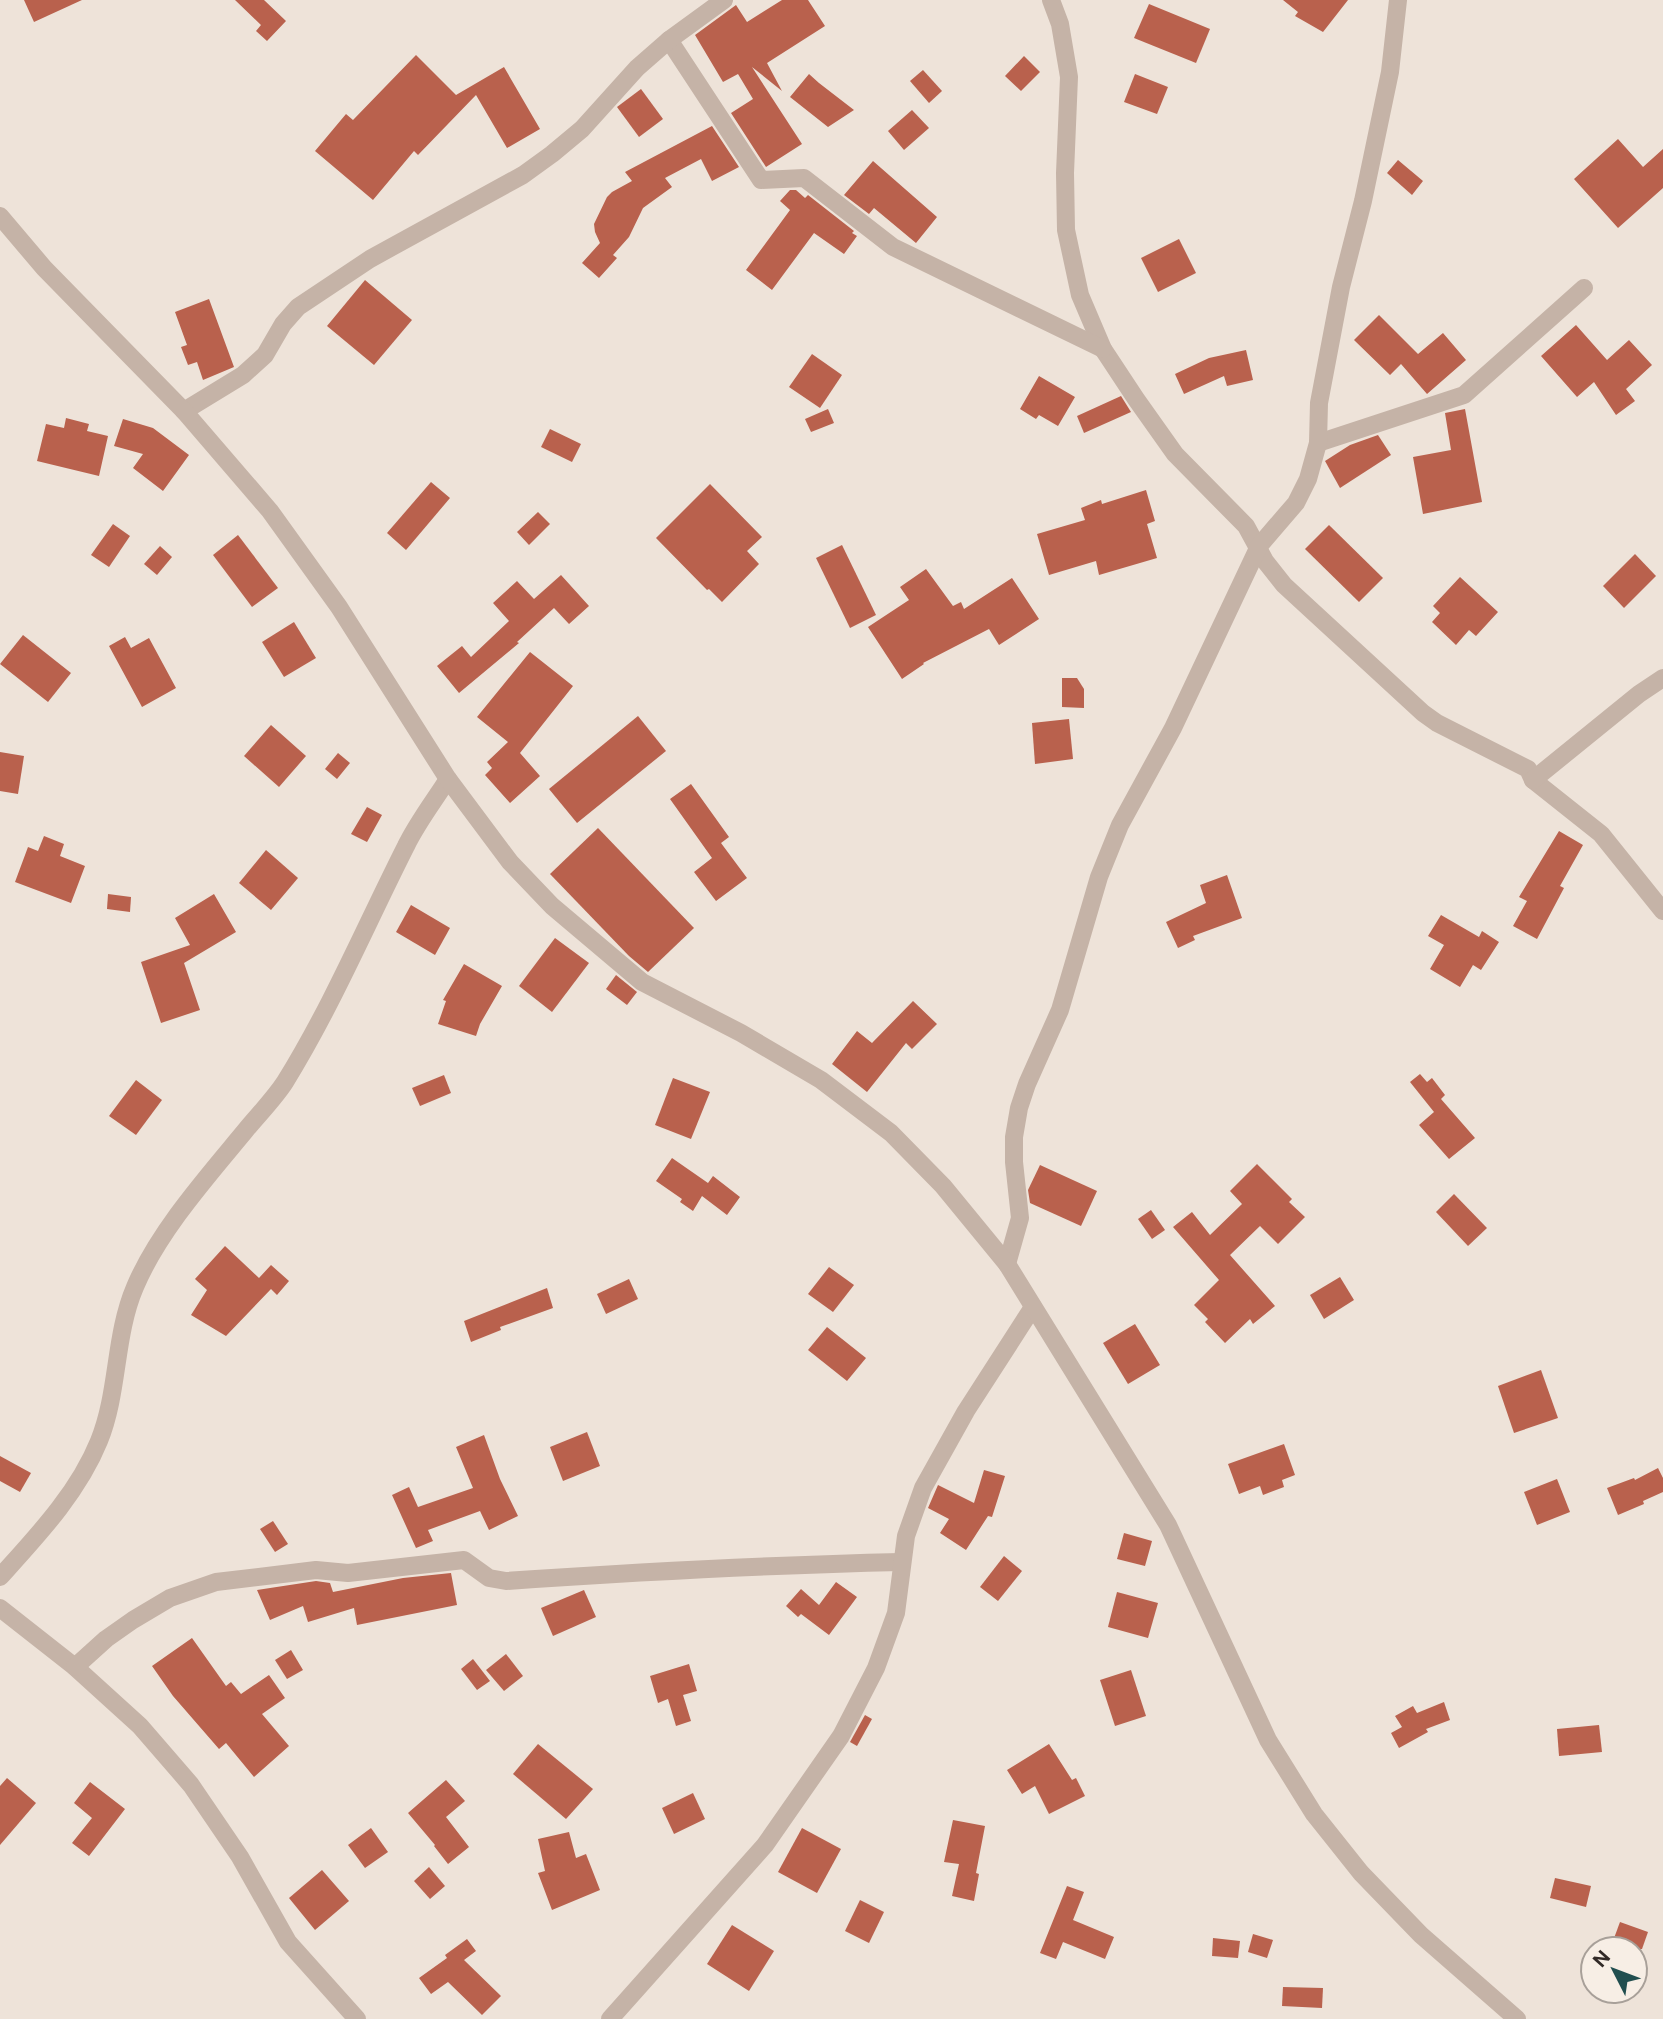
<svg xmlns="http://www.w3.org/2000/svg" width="1663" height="2019" font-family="'Public Sans',sans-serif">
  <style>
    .building { fill: #b9614d }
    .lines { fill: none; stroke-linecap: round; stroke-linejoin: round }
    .minor { stroke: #c5b3a7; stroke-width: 18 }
    .tertiary { stroke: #c5b3a7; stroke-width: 18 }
  </style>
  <rect width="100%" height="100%" fill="#eee3d9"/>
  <g class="building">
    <path d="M24,0H82L34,22Z"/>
    <path d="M235,0H264L286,21L267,41L256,31L261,25Z"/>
    <path d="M782,0H808L825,26L767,63L782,91L752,67L802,144L766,167L731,113L753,99L738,74L723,82L695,35L736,5L747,22Z"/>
    <path d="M1283,0H1348L1323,32L1295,16L1298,12Z"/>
    <path d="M1149,4L1210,29L1196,63L1134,38Z"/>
    <path d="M416,55L456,95L504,67L540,129L507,148L476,95L418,155L414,151L373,200L315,151L346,114L353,120Z"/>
    <path d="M1024,56L1040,72L1021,91L1005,76Z"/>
    <path d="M923,70L942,91L929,103L910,81Z"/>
    <path d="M809,74L819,83L854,110L828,127L790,97Z"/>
    <path d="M1135,74L1168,87L1157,114L1124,102Z"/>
    <path d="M641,89L663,119L639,137L617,107Z"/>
    <path d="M912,110L929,128L904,150L888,131Z"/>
    <path d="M712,126L739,167L712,181L701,159L665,178L672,187L643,208L629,237L613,255L617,258L599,278L582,263L600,243L595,232L594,224L607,197L612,192L632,181L625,172Z"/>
    <path d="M1618,139L1643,167L1663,149V188L1618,228L1574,179Z"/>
    <path d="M1398,160L1423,181L1412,195L1387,173Z"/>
    <path d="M873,161L937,217L916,243L874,208L869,214L844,195Z"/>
    <path d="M790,190H796L805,198L808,195L854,231L852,233L857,236L844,254L814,233L772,290L746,270L790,210L780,201Z"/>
    <path d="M1179,239L1196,273L1158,292L1141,258Z"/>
    <path d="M365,280L412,320L374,365L327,326Z"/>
    <path d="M209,299L234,367L203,380L197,362L188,365L181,347L187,345L175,312Z"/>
    <path d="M1379,315L1418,354L1443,333L1466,360L1427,394L1401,364L1390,375L1354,340Z"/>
    <path d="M1576,325L1607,360L1629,340L1652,365L1626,389L1635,401L1616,415L1594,382L1577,397L1541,356Z"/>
    <path d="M1246,350L1253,380L1227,386L1224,376L1184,394L1175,374L1209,358Z"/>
    <path d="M812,354L842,375L820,408L789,387Z"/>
    <path d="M1039,376L1075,397L1058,426L1039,415L1036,419L1020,409Z"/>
    <path d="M1121,396L1131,412L1084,433L1077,416Z"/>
    <path d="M828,409L834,423L811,432L805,419Z"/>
    <path d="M1465,409L1482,502L1423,514L1413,457L1451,450L1445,413Z"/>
    <path d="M66,418L89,424L87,431L108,436L99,476L37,461L46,424L64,428Z"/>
    <path d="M123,419L153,428L189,455L163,491L133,468L143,454L114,446Z"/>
    <path d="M550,429L581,444L572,462L541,447Z"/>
    <path d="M1378,435L1391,455L1340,488L1325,461L1350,445Z"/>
    <path d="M431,482L450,498L406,550L387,533Z"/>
    <path d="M710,484L762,537L747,551L759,564L722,602L709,589L707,590L656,538Z"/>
    <path d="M1146,490L1155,521L1147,524L1157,558L1099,575L1096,561L1049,575L1037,534L1085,520L1081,508L1101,500L1102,504Z"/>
    <path d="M538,512L550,524L529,545L517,532Z"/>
    <path d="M113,524L130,536L109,567L91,555Z"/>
    <path d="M1329,525L1383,578L1359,602L1305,549Z"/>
    <path d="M238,535L278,588L252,607L213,555Z"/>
    <path d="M842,545L876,615L850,628L816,558Z"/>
    <path d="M160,546L172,557L157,575L144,564Z"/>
    <path d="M1635,554L1656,576L1624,608L1603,586Z"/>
    <path d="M926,569L953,606L961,602L964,609L1012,578L1039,619L999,645L989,629L923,663L924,664L902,679L868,627L909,600L900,587Z"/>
    <path d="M561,575L589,606L569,624L554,608L517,642L519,643L459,693L437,666L462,646L471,657L509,621L493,603L517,581L534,599Z"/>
    <path d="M1460,577L1498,612L1476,636L1469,630L1456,645L1432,622L1440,613L1433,606Z"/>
    <path d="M294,622L316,658L284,677L262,642Z"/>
    <path d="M23,635L71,673L48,702L0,664Z"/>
    <path d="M125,637L131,648L149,638L176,688L142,707L109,646Z"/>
    <path d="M530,652L573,686L520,753L540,776L510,803L485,775L492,768L487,762L508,742L477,717Z"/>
    <path d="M1062,678H1077L1084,689V708L1062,707Z"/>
    <path d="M638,716L666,751L577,823L549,789Z"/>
    <path d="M1069,719L1073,759L1035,764L1032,723Z"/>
    <path d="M271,725L306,756L279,787L244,756Z"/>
    <path d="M0,752L24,756L18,794L0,791Z"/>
    <path d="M338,753L350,763L337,779L325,769Z"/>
    <path d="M691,784L729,837L721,843L747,878L716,901L694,872L712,858L670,799Z"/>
    <path d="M367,807L382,815L367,842L351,834Z"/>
    <path d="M598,828L694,928L648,972L629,956L550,874Z"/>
    <path d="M1559,831L1583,845L1560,886L1564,888L1537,939L1513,926L1527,901L1519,897Z"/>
    <path d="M44,836L64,844L60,856L85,866L71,903L15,882L28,847L38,851Z"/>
    <path d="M266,850L298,878L271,910L239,883Z"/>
    <path d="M1227,875L1242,918L1193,936L1195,940L1178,948L1166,922L1206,903L1200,885Z"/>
    <path d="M108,894L131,897L130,912L107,909Z"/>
    <path d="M214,894L236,932L184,963L200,1010L161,1023L141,962L190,945L175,918Z"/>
    <path d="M411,905L450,928L435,955L396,932Z"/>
    <path d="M1441,915L1479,937L1482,931L1499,942L1481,970L1473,965L1460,987L1430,969L1444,945L1428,936Z"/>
    <path d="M555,938L589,963L552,1012L519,986Z"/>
    <path d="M464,964L502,986L480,1024L476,1036L438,1024L446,1001L443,1000Z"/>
    <path d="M616,975L637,992L627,1005L606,989Z"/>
    <path d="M913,1001L937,1024L912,1049L906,1043L867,1092L832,1064L857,1031L872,1043Z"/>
    <path d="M1420,1074L1427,1082L1432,1078L1445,1095L1441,1099L1475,1138L1449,1159L1419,1125L1434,1112L1410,1082Z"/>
    <path d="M444,1075L451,1093L420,1106L412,1088Z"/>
    <path d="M673,1078L710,1092L691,1139L655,1125Z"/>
    <path d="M136,1080L162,1100L136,1135L109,1116Z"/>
    <path d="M672,1158L708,1183L713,1176L740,1197L727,1215L702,1196L693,1211L680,1202L682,1199L656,1181Z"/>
    <path d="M1257,1164L1292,1199L1289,1202L1305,1217L1278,1244L1260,1226L1230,1255L1275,1306L1253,1324L1250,1319L1225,1343L1205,1322L1208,1319L1194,1305L1219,1280L1173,1227L1192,1212L1210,1235L1242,1204L1230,1191Z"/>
    <path d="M1040,1165L1097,1191L1081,1226L1030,1203L1028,1190Z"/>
    <path d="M1454,1194L1487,1228L1468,1246L1436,1212Z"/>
    <path d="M1151,1210L1165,1230L1152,1239L1138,1219Z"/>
    <path d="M225,1246L259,1278L271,1265L289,1281L277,1295L271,1289L226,1336L191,1315L207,1290L195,1279Z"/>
    <path d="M829,1267L854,1285L833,1312L808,1294Z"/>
    <path d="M1340,1277L1354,1300L1324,1319L1310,1295Z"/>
    <path d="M629,1279L638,1299L606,1314L597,1294Z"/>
    <path d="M547,1288L553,1308L500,1327L501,1330L471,1342L464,1321Z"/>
    <path d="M1135,1324L1160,1365L1128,1384L1103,1343Z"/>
    <path d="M827,1327L866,1358L847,1381L808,1350Z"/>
    <path d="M1541,1370L1558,1418L1514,1433L1498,1386Z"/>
    <path d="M587,1432L600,1466L563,1481L550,1447Z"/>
    <path d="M484,1435L500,1479L518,1516L489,1530L480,1511L428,1530L433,1541L416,1548L392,1495L409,1487L418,1507L473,1488L456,1447Z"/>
    <path d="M1284,1444L1295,1475L1282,1480L1284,1487L1263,1495L1260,1486L1239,1494L1228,1464Z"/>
    <path d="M0,1456L31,1473L20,1492L0,1481Z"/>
    <path d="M1658,1468L1663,1478V1492L1643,1501L1644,1504L1618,1515L1607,1488L1634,1478L1635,1480Z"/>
    <path d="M984,1470L1005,1476L992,1517L988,1516L966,1550L940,1533L949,1519L928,1508L938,1485L974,1503Z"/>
    <path d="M1557,1479L1570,1512L1537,1525L1524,1492Z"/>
    <path d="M273,1521L288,1544L275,1552L260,1529Z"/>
    <path d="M1124,1533L1152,1541L1145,1566L1117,1559Z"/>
    <path d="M1004,1556L1022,1571L998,1601L980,1587Z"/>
    <path d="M451,1573L457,1605L357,1625L354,1608L308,1622L303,1606L270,1620L257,1590L316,1581L330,1583L333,1592L403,1578Z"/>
    <path d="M836,1582L857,1597L829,1635L801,1614L798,1617L786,1606L801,1589L819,1605Z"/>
    <path d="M584,1590L596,1617L553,1636L541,1608Z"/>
    <path d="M1117,1592L1158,1603L1148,1638L1108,1627Z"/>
    <path d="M192,1638L226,1686L231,1682L241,1694L269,1675L285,1698L262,1714L289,1746L254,1777L226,1743L219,1749L173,1696L152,1666Z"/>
    <path d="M291,1650L303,1670L287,1679L275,1660Z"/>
    <path d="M506,1654L523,1676L504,1691L486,1670Z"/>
    <path d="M473,1659L490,1681L477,1690L461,1669Z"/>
    <path d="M689,1664L697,1691L683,1695L691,1721L676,1726L668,1699L658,1703L650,1676Z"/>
    <path d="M1131,1670L1146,1716L1115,1726L1100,1680Z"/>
    <path d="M1444,1702L1450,1720L1426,1729L1428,1732L1399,1748L1391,1733L1402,1727L1395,1716L1413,1706L1417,1713Z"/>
    <path d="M865,1715L872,1719L857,1746L850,1742Z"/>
    <path d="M1599,1725L1602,1752L1559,1756L1557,1729Z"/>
    <path d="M538,1744L593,1789L566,1819L513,1774Z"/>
    <path d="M1049,1744L1072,1780L1076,1778L1085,1796L1049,1814L1035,1786L1022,1794L1007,1770Z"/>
    <path d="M7,1778L36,1803L0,1845V1786Z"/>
    <path d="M446,1780L465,1801L446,1817L469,1847L448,1864L434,1846L435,1845L408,1813Z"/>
    <path d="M90,1782L125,1809L89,1856L72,1843L92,1818L74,1803Z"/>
    <path d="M693,1793L705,1819L674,1834L662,1808Z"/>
    <path d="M953,1820L985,1826L976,1873L979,1874L974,1901L952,1896L959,1864L944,1862Z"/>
    <path d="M371,1828L388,1852L365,1868L348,1845Z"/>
    <path d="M802,1828L841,1849L817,1893L778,1872Z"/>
    <path d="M569,1832L576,1858L586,1854L600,1890L552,1910L538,1873L545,1871L538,1839Z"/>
    <path d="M429,1867L445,1886L430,1899L414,1881Z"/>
    <path d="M322,1870L349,1901L315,1930L289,1898Z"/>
    <path d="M1555,1878L1591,1886L1586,1907L1550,1898Z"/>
    <path d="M1067,1886L1084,1892L1073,1920L1114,1937L1105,1959L1063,1942L1056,1959L1040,1953Z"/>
    <path d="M860,1900L884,1912L869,1943L845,1931Z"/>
    <path d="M1620,1922L1648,1932L1642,1949H1610Z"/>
    <path d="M732,1925L774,1951L749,1991L707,1964Z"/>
    <path d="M1253,1934L1273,1940L1267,1958L1248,1952Z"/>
    <path d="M1213,1938L1240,1941L1238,1958L1212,1956Z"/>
    <path d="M467,1939L476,1951L464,1960L501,1996L482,2015L448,1982L431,1994L419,1978L447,1958L445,1955Z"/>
    <path d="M1283,1987L1323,1988L1322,2008L1282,2006Z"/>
  </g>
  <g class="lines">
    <g class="minor">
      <path d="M1051,0L1060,24L1069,77L1065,173L1066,230L1080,295L1103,349L1136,399L1175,454L1246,526L1265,561L1284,585L1423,713L1437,723L1528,769L1533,780L1601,834L1663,911"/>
      <path d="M669,40L761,180L804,178L893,247L1103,349"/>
      <path d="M184,411L243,375L265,355L283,324L298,307L370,259L523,175L552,154L582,129L637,68L669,40L724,0"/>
      <path d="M1318,443L1464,395L1584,288"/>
      <path d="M1533,780L1639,694L1663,678"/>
      <path d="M1007,1264L1020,1218L1014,1162V1137L1019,1108L1027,1084L1060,1010L1099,877L1120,825L1173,728L1259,546L1296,503L1308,479L1318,443L1319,403L1341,287L1363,201L1390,72L1398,0"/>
      <path d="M0,1577C37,1536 78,1493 99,1441C119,1392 114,1336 135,1287C158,1232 207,1177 245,1131C258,1115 274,1099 285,1082C332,1006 366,925 406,846C417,823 434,801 448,779"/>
      <path d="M0,1608L75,1667L140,1726L191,1785L240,1857L288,1942L357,2019"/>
      <path d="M75,1667L106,1639L133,1620L170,1598L216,1582L316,1570L348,1573L464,1560L489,1578L506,1581C638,1572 769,1565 901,1562"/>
      <path d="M610,2019L765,1845L841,1736L876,1668L896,1613L906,1536L923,1488L966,1411L1033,1307"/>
    </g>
    <path class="tertiary" d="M0,216L44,268L184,411L270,511L339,607L448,779L510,862L552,906L642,982L741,1033L821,1080L891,1133L943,1186L1007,1264L1168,1525L1268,1740L1314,1814L1361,1873L1421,1935L1517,2019"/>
  </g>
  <g transform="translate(1614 1970) rotate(312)"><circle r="33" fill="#f7eee5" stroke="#a8a099" stroke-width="2"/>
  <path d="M0-5L12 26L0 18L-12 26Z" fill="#214e4f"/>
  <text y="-10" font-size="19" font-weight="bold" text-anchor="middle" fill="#322a27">N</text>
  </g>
</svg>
